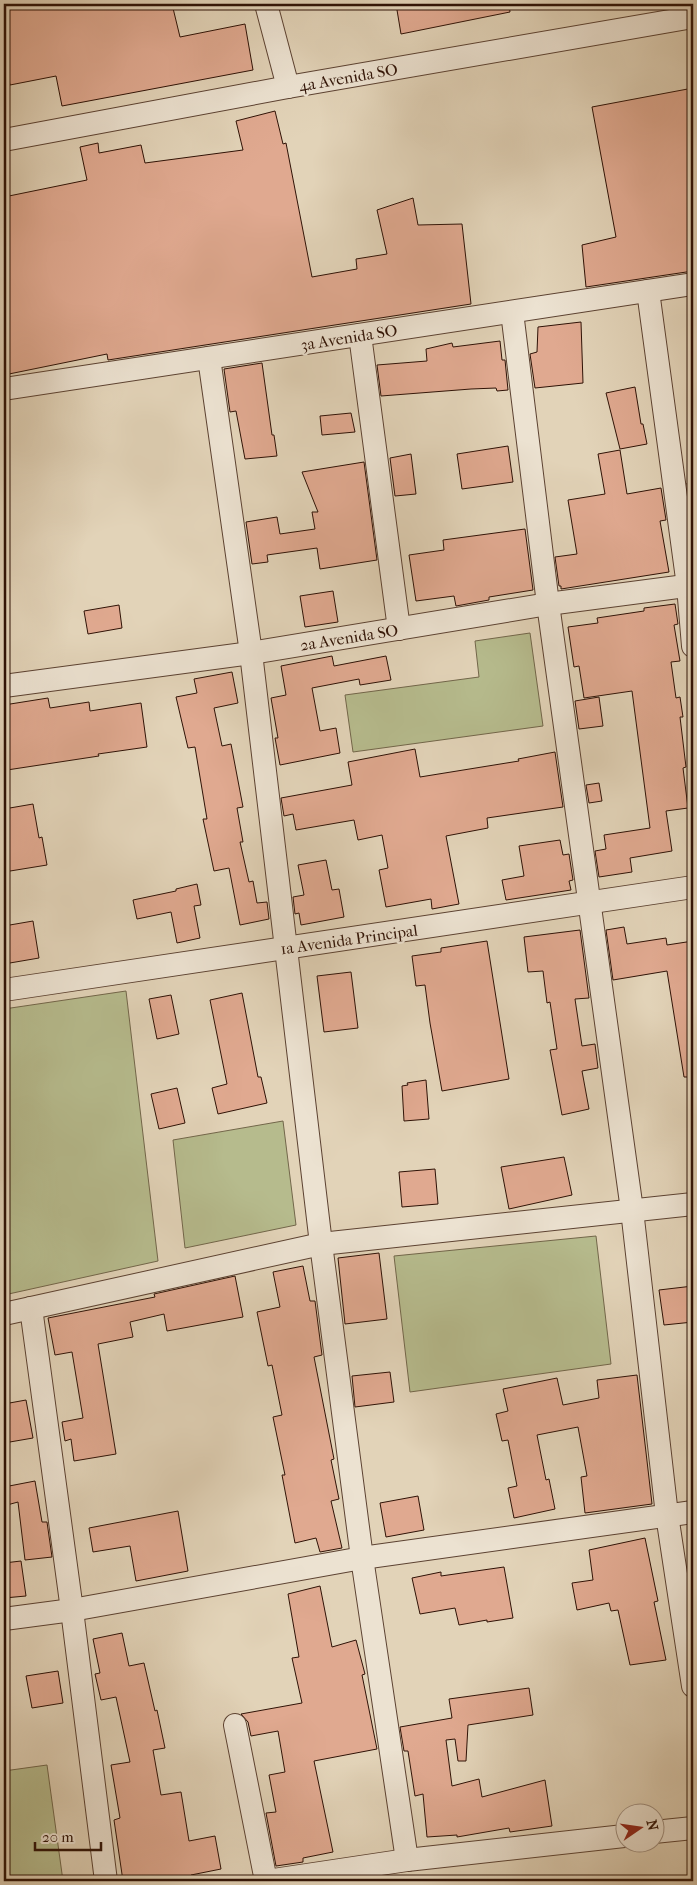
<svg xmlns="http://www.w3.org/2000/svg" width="697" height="1885" font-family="'IM FELL French Canon',serif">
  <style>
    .green { fill: #b6bb8d; stroke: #72664a }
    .building { fill: #e0a990; stroke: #2f1206 }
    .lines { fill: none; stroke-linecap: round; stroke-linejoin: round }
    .minor-casing { stroke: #5c4232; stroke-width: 24 }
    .minor { stroke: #ece2d1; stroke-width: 22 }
    .labels { text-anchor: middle; stroke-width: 4.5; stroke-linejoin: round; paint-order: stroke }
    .street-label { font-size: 16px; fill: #2f1206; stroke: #ece2d1 }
  </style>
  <rect width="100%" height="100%" fill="#e2d3b8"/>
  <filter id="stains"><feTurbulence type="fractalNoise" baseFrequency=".004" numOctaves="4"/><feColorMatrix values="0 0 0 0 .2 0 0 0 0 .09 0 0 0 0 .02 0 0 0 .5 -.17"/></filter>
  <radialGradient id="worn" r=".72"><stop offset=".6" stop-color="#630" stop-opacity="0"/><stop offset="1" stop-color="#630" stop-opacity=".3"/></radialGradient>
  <g class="green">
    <path d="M530,633L543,726L353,752L345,695L479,677L475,641Z"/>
    <path d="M126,991L158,1261L4,1295V1009Z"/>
    <path d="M283,1121L296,1225L185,1248L173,1140Z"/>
    <path d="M596,1236L611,1364L410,1392L394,1256Z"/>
    <path d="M47,1765L63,1881H4V1771Z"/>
  </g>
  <g class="building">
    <path d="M4,4H172L180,37L245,24L253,70L62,106L56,76L10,85L4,54Z"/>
    <path d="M396,4H509L510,12L401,34Z"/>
    <path d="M693,88V271L586,287L582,245L616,237L592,107Z"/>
    <path d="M275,111L283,144L286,143L312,277L357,269L356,259L387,254L377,210L413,198L418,225L462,224L471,304L108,360L107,354L4,375V197L87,180L80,147L98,143L99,153L141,145L145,163L243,150L236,121Z"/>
    <path d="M581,322L583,383L535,388L530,354L537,352L538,327Z"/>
    <path d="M500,341L502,360H505L508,390L497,391L496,388L471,389L381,396L377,365L427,361L426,349L452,343L453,347Z"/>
    <path d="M262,363L272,435H274L277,456L245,459L236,411L230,412L224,369Z"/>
    <path d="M635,387L641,424H643L647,444L620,449L606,393Z"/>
    <path d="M351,413L355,432L322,435L320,416Z"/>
    <path d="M508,446L513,482L462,489L457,454Z"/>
    <path d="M620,450L627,494L661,488L666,520L660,521L669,572L561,589V586H559L555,557L577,554L568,500L605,494L598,454Z"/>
    <path d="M411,454L416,494L395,496L390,458Z"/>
    <path d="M364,462L377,560L320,569L317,548L267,555L268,562L252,564L246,522L277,517L280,534L315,529L312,512H318L302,472Z"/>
    <path d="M693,482V516L692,517L687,483Z"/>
    <path d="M525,529L533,590L489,597V600L456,606L454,596L416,601L409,555L444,550L443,540Z"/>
    <path d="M333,591L338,622L305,627L300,596Z"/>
    <path d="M675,604L678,624L674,625L680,661L671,662L676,698L680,697L683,717H680L686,767L683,768L688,808L666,811L672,851L630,858L632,872L599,877L595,851L606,849L604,835L650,828L632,691L584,698L579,666L574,667L568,627L598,623L597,618L644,611V608Z"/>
    <path d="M119,605L122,628L88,634L84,611Z"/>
    <path d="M332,656L334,666L386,656L391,680L360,685L359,679L312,688L320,731L336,728L340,753L280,765L275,738H278L271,698L286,695L281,666Z"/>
    <path d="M232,672L238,703L214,708L222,746L231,744L243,807L237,808L243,842H240L249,882L253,881L257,903L267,902L269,919L240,925L229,868L214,871L203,819H207L195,747L188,748L176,697L197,693L194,679Z"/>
    <path d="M599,697L603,726L579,729L575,701Z"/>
    <path d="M48,698L50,708L89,702L90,711L141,703L147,747L98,754L99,756L7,770L4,747V705Z"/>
    <path d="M415,749L420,777L519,761L518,759L555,752L563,807L487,818L488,828L446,836L459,904L432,909L431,899L386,907L379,870L388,868L382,835L358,840L354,820L296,830L293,814L284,816L281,798L352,785L348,762Z"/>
    <path d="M599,783L602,801L589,803L586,785Z"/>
    <path d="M33,804L39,838L42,837L47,865L4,872V809Z"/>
    <path d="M560,840L563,855L569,854L573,880L569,881L571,890L506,900L502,880L524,876L519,846Z"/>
    <path d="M326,860L332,890L339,889L344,917L301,925L299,913L295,914L293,897L304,895L298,865Z"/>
    <path d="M197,884L201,905L194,906L200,938L177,943L171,912L137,919L133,900L176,891V889Z"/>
    <path d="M33,921L39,958L4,964V926Z"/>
    <path d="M624,927L627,944L666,938L667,945L693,941V1077H684L667,971L613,980L606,930Z"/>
    <path d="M580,930L589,998L575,999L582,1046L595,1044L598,1068L582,1071L589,1109L562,1115L550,1050L557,1049L550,1002L547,1003L543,971L528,972L524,937Z"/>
    <path d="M487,941L509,1079L442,1091L430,1023L425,985L416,986L412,956L441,952V948Z"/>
    <path d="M351,972L358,1028L324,1032L317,976Z"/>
    <path d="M242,993L258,1077H261L267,1103L218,1114L212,1088L227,1084L210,1000Z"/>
    <path d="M171,995L179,1034L157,1039L149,999Z"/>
    <path d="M426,1080L429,1119L404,1121L402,1086L408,1085L407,1083Z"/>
    <path d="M177,1088L185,1123L159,1129L151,1094Z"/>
    <path d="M564,1157L572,1195L509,1209L501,1167Z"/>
    <path d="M435,1169L438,1204L402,1207L399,1172Z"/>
    <path d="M379,1253L387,1319L345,1324L338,1258Z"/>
    <path d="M303,1266L310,1301H315L322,1355L314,1357L334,1459L331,1460L339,1499L331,1501L342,1548L320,1552L316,1538L295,1543L282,1475H285L273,1417L282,1415L272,1365L268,1366L257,1312L280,1307L273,1272Z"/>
    <path d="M235,1276L243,1317L167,1331L164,1314L130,1322L133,1337L98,1344L116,1454L74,1461L71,1439L65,1441L62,1422L83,1418L72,1352L55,1355L48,1318L155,1297L154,1294Z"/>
    <path d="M693,1286V1322L664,1325L659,1290Z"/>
    <path d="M390,1372L394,1402L355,1407L352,1376Z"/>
    <path d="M637,1375L652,1504L585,1513L581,1477L587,1476L578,1427L537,1435L546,1480L549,1479L555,1509L514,1518L508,1488L517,1486L508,1440L502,1441L496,1414L508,1411L503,1389L557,1378L563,1405L599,1398L597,1380Z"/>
    <path d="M26,1400L33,1438L4,1443V1404Z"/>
    <path d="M35,1481L42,1522H47L52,1557L25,1560L18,1502L7,1505L4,1487Z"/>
    <path d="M418,1496L424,1530L386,1537L380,1503Z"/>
    <path d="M178,1511L188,1571L136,1581L130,1546L93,1552L89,1528Z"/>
    <path d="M645,1538L658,1601L654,1602L666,1660L630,1665L618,1610L611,1611L609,1603L577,1610L572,1583L593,1580L589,1550Z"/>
    <path d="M21,1561L26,1596L4,1598V1563Z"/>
    <path d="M504,1567L513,1618L487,1622V1620L459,1625L455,1608L420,1614L412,1578L441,1572V1576Z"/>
    <path d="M320,1586L332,1647L356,1640L365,1674L362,1675L377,1749L314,1761L333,1852L303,1858V1862L276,1866L266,1813L276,1812L269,1775L285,1772L278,1731L251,1736L248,1722L241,1714L302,1703L292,1658L299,1657L288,1594Z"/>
    <path d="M122,1633L129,1666L144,1663L155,1711L157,1710L165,1748L153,1750L161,1795L181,1792L189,1841L215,1836L221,1869L191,1875V1878L175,1881H170L169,1877L149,1881H123L114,1820L120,1818L111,1765L130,1762L116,1697L101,1700L95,1674L100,1673L93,1639Z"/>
    <path d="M58,1671L63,1703L32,1708L26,1676Z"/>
    <path d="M529,1688L533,1715L468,1725L466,1761H458L455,1739L446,1740L452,1786L479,1779L482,1797L545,1780L552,1826L510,1832L509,1828L457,1837V1835L427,1837L423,1794L415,1796L408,1751H404L400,1727L452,1718L449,1699Z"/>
  </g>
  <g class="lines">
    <defs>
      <g id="minor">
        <path d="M266,4L288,87"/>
        <path d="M4,140L288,87L693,17"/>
        <path d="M648,291L688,586L693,646"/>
        <path d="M512,312L548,604L632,1210L667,1515L693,1686"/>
        <path d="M360,335L399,629"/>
        <path d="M209,358L251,653L321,1244L362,1558L407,1860"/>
        <path d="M4,389L693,284"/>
        <path d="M4,686L251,653L548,604L693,585"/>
        <path d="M4,990L693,887"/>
        <path d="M31,1308L72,1610L106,1881"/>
        <path d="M4,1314L321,1244L693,1204"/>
        <path d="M4,1619L72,1610L362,1558L693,1512"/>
        <path d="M235,1725L266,1881"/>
        <path d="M654,1832L693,1828"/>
        <path d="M267,1881L407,1860L624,1836"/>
      </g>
    </defs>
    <use href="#minor" class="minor-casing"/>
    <use href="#minor" class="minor"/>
  </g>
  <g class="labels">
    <g class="street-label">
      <text transform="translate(348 77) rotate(-10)" y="6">4a Avenida SO</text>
      <text transform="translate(349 337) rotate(-9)" y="6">3a Avenida SO</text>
      <text transform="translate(349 637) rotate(-9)" y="6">2a Avenida SO</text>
      <text transform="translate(349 939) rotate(-8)" y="6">1a Avenida Principal</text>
    </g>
  </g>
  <rect width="697" height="1885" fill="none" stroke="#e2d3b8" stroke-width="20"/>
  <rect x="5" y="5" width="687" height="1875" fill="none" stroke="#2f1206" stroke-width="2.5"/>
  <rect x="10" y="10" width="677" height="1865" fill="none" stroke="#2f1206"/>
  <g transform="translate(640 1828) rotate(77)"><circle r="24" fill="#ece2d1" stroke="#a08f80"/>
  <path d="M0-4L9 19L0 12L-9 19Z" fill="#8f2418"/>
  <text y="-8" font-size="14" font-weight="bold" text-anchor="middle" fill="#2f1206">N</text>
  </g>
  <path d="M35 1842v8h66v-8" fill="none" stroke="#2f1206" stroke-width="2.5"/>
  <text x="42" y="1842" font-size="15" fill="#2f1206" stroke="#ece2d1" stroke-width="4" paint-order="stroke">20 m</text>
  <rect width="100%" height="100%" filter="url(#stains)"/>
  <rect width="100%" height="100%" fill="url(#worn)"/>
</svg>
